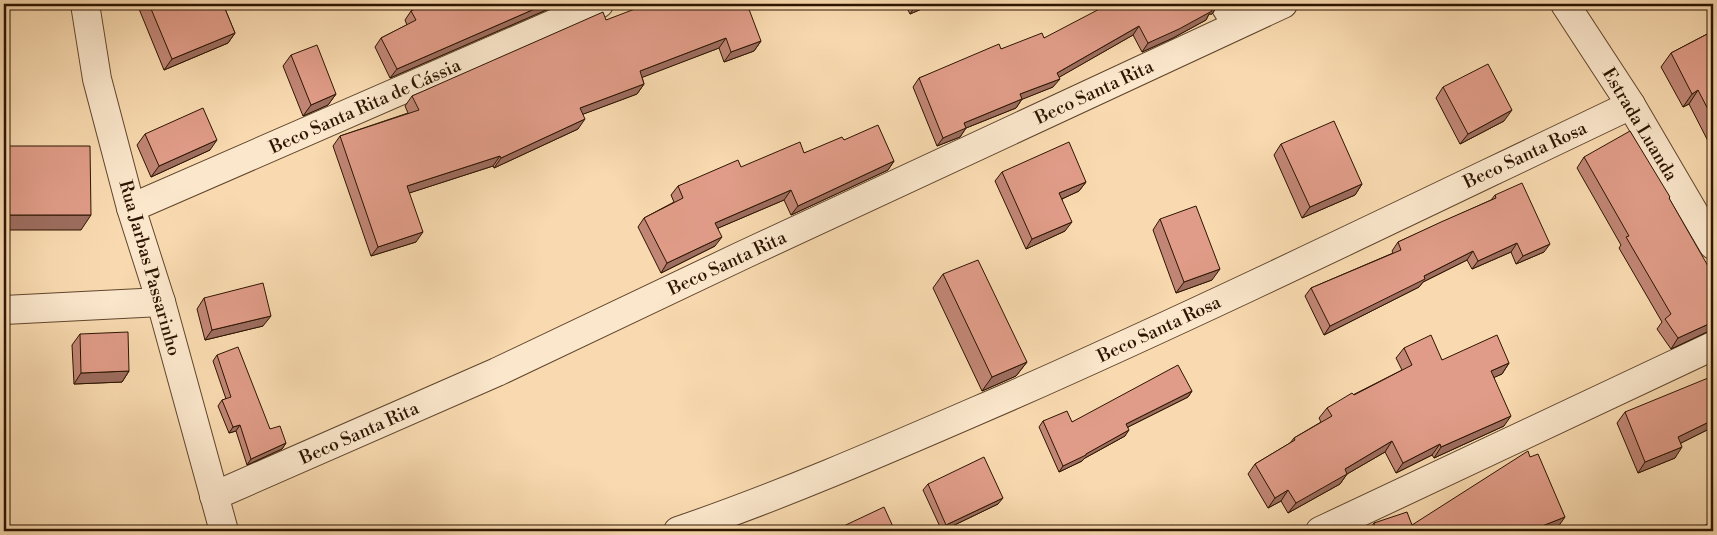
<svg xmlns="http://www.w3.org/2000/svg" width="1717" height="535" font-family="'Libre Bodoni',serif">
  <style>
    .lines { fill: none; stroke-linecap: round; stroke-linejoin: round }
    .minor-casing { stroke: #60462c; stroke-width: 30 }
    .minor { stroke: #fbe7cc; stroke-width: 28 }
    .wall { fill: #c18675; stroke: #2d1500 }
    .shaded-wall { fill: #9d6d5f; stroke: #2d1500 }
    .building { fill: #e09c88; stroke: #2d1500 }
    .labels { text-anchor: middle; stroke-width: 4; stroke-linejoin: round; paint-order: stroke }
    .street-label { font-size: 18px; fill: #2d1500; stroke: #fbe7cc }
  </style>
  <rect width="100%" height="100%" fill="#f9dab0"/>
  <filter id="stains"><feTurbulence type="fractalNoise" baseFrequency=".004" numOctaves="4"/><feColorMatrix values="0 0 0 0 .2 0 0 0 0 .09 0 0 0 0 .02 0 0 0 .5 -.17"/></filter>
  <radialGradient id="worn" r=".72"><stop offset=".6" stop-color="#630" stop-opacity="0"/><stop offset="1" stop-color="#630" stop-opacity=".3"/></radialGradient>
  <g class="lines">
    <defs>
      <g id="minor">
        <path d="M85,4L97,79L131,208L161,302L224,531"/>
        <path d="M1224,4L1237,25"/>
        <path d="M1565,4L1631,105L1713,245"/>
        <path d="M131,208L599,4"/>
        <path d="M4,310L161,302"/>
        <path d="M214,496L497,372L741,256L1283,4"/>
        <path d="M678,531C792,492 902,443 1013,395C1221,303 1425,203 1631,105"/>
        <path d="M1320,531L1713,346"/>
      </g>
    </defs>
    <use href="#minor" class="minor-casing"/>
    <use href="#minor" class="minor"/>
  </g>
  <g class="wall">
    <path d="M137,4H223L235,33L228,43L164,70Z"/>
    <path d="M425,4H560L390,78L375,47L381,38L407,25L405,20L411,11Z"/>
    <path d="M905,4H933L910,14Z"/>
    <path d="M1218,5L1212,14H1209L1206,20L1173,38L1142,52L1133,35L1059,77L1053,87L1022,99L1016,108L966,128L960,137L937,146L913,87L919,78L1001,49L1044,38Z"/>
    <path d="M606,20L761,41L754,51L724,62L719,48L642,77L644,84L637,94L583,114L578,129L494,168L493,166L409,193L416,242L371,256L333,146L340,136L408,113L405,106L412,96Z"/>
    <path d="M1713,31V141L1709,143L1689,104L1683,107L1661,67L1671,53Z"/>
    <path d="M291,55L336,94L328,105L303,116L283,66Z"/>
    <path d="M1443,87L1504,121L1460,144L1436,98Z"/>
    <path d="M145,134L210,150L151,177L137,145Z"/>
    <path d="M844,140L894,161L888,170L791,215L784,200L718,228L715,246L661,273L638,227L644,218L674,202L671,195L678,186L804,153Z"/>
    <path d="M1281,144L1362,184L1355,195L1302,218L1274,155Z"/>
    <path d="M1584,157L1670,197L1669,198L1707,332L1671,349L1657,329L1662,322L1619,248L1621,245L1577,168Z"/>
    <path d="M1002,172L1086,182L1079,191L1062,199L1065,231L1026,249L995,181Z"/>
    <path d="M1495,195L1544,252L1516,264L1511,252L1472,269L1467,260L1423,282L1419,287L1324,335L1305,296L1311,288L1393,253L1392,251L1398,242L1491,200Z"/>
    <path d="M1160,219L1212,280L1176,293L1153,230Z"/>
    <path d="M943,274L1027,362L1016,376L982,391L933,288Z"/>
    <path d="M204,298L263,326L205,340L197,309Z"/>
    <path d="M80,334L129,371L122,382L74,384L72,345Z"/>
    <path d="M1404,348L1442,360L1509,363L1502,374L1494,377L1504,426L1434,458L1432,455L1396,473L1385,452L1347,474L1340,484L1288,513L1281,501L1268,508L1248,474L1255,464L1290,443L1294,438L1321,422L1319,418L1327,408L1402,370L1396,358Z"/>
    <path d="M217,355L270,429L286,443L282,449L247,465L236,431L229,433L218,406L222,400L226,399L213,361Z"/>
    <path d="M1192,391L1188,397L1128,427L1125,436L1085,458L1082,461L1059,472L1039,427L1043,421L1072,422Z"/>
    <path d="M1625,412L1713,427L1681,443L1675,458L1638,473L1617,423Z"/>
    <path d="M928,484L998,504L942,531L923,490Z"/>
    <path d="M1374,523L1412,525L1558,527L1548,531H1368Z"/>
  </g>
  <g class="shaded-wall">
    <path d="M546,4H560L390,78L397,69Z"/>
    <path d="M919,4H933L910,14L916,5Z"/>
    <path d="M1218,5L1212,14H1209L1206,20L1173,38L1142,52L1148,43L1210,8Z"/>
    <path d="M1139,26L1133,35L1051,82L1057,73Z"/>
    <path d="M235,33L228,43L164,70L172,59Z"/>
    <path d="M726,38L719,48L633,81L640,71Z"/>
    <path d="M761,41L754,51L724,62L731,52Z"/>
    <path d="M1060,79L1053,87L1013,103L1020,94Z"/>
    <path d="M644,84L637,94L573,118L580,108Z"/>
    <path d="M1698,90L1689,104L1683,107L1692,94Z"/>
    <path d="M336,94L328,105L303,116L311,105Z"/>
    <path d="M1022,99L1016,108L966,128L960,137L937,146L943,138L964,123Z"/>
    <path d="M1512,110L1504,121L1460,144L1468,134Z"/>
    <path d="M585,119L578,129L494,168L501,158Z"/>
    <path d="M217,140L210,150L151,177L159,166Z"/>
    <path d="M500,156L493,166L400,196L407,186Z"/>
    <path d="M894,161L888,170L791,215L798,206Z"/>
    <path d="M1086,182L1079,191L1053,203L1059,193Z"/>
    <path d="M1362,184L1355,195L1302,218L1310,207Z"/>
    <path d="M791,190L784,200L709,232L715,223Z"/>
    <path d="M4,215H91L81,230H4Z"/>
    <path d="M1072,222L1065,231L1026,249L1032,239Z"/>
    <path d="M423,232L416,242L371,256L378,247Z"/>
    <path d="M722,237L715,246L661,273L667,263Z"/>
    <path d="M1517,243L1511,252L1472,269L1478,261Z"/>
    <path d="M1550,244L1544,252L1516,264L1523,256Z"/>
    <path d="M1473,251L1467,260L1423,282L1419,287L1324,335L1330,326L1424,276Z"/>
    <path d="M1220,269L1212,280L1176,293L1184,282Z"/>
    <path d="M271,316L263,326L205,340L212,330Z"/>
    <path d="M1713,322V331L1707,332L1671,349L1678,338Z"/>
    <path d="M1027,362L1016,376L982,391L992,377Z"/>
    <path d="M1509,363L1502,374L1484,382L1491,371Z"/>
    <path d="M129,371L122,382L74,384L81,373Z"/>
    <path d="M1192,391L1188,397L1122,430L1126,424Z"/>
    <path d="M1511,416L1504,426L1434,458L1441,447Z"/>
    <path d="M1713,420V427L1671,448L1678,437Z"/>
    <path d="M240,425L236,431L229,433L233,427Z"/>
    <path d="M1129,430L1125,436L1085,458L1082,461L1059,472L1063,466Z"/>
    <path d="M1392,441L1385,452L1347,474L1340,484L1288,513L1296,503L1345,469Z"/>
    <path d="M286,443L282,449L247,465L251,459Z"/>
    <path d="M1440,444L1432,455L1396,473L1403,463Z"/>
    <path d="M1682,447L1675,458L1638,473L1645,462Z"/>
    <path d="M1288,490L1281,501L1268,508L1275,498Z"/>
    <path d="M1003,498L998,504L942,531L946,525Z"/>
    <path d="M1565,517L1558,527L1548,531H1535L1537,528Z"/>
    <path d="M1536,527L1533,531H1526Z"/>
  </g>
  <g class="building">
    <path d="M149,4H223L235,33L172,59Z"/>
    <path d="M425,4H546L397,69L381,38L416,20L411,11Z"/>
    <path d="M648,4H747L761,41L731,52L726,38L640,71L644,84L580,108L585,119L501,158L500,156L407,186L423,232L378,247L340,136L419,110L412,96L603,12L606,20Z"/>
    <path d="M1109,4H1217L1218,5L1210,8L1212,11L1179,29L1148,43L1139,26L1057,73L1060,79L1020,94L1022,99L964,123L966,128L943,138L919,78L999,44L1001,49L1042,33L1044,38Z"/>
    <path d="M4,15H7L4,32Z"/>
    <path d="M1713,31V119L1698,90L1692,94L1671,53Z"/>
    <path d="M317,45L336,94L311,105L291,55Z"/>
    <path d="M1488,64L1512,110L1468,134L1443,87Z"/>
    <path d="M203,108L217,140L159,166L145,134Z"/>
    <path d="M1334,121L1362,184L1310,207L1281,144Z"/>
    <path d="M878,125L894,161L798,206L791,190L715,223L722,237L667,263L644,218L683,198L678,186L738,160L741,167L800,142L804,153L842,137L844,140Z"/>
    <path d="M1630,131L1670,197L1669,198L1712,273L1713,272V322L1678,338L1665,319L1671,314L1626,237L1629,236L1584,157Z"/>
    <path d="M1069,142L1086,182L1059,193L1072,222L1032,239L1002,172Z"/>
    <path d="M4,146H90L91,215H4Z"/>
    <path d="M1522,183L1550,244L1523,256L1517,243L1478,261L1473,251L1424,276L1425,279L1330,326L1311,288L1401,250L1398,242L1441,222L1496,198L1495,195Z"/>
    <path d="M1196,206L1220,269L1184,282L1160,219Z"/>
    <path d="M978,260L1027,362L992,377L943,274Z"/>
    <path d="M263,283L271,316L212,330L204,298Z"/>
    <path d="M128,332L129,371L81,373L80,334Z"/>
    <path d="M1431,335L1442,360L1497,335L1509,363L1491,371L1511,416L1441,447L1440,444L1403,463L1392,441L1345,469L1347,474L1296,503L1288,490L1275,498L1255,464L1295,440L1294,438L1332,416L1327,408L1352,393L1354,395L1412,365L1404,348Z"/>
    <path d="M238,347L270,429L280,426L286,443L251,459L240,425L233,427L222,400L231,397L217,355Z"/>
    <path d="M1178,365L1192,391L1126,424L1129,430L1086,454V455L1063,466L1043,421L1067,411L1072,422Z"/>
    <path d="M1713,376V420L1678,437L1682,447L1645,462L1625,412Z"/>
    <path d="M1528,451L1530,457L1538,454L1565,517L1537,528L1536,527L1526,531H1372L1376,530L1374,523L1407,512L1412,525Z"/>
    <path d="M984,457L1003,498L946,525L928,484Z"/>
    <path d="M884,507L895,531H833Z"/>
    <path d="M1711,523L1713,531H1690Z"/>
    <path d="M1172,525L1176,531H1161Z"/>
  </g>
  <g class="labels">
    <g class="street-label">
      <text transform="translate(1094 92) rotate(-25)" y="6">Beco Santa Rita</text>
      <text transform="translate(365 106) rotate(-24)" y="6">Beco Santa Rita de Cássia</text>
      <text transform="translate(1640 124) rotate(59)" y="6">Estrada Luanda</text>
      <text transform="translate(1525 155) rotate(-25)" y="6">Beco Santa Rosa</text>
      <text transform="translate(727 263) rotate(-25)" y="6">Beco Santa Rita</text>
      <text transform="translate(150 268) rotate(74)" y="6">Rua Jarbas Passarinho</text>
      <text transform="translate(1159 329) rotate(-25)" y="6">Beco Santa Rosa</text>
      <text transform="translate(359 433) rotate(-24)" y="6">Beco Santa Rita</text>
    </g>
  </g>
  <rect width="1717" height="535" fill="none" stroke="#f9dab0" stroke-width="20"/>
  <rect x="5" y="5" width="1707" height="525" fill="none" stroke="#2d1500" stroke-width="2.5"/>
  <rect x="10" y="10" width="1697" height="515" fill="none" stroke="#2d1500"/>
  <rect width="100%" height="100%" filter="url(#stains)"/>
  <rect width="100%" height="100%" fill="url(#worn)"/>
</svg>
